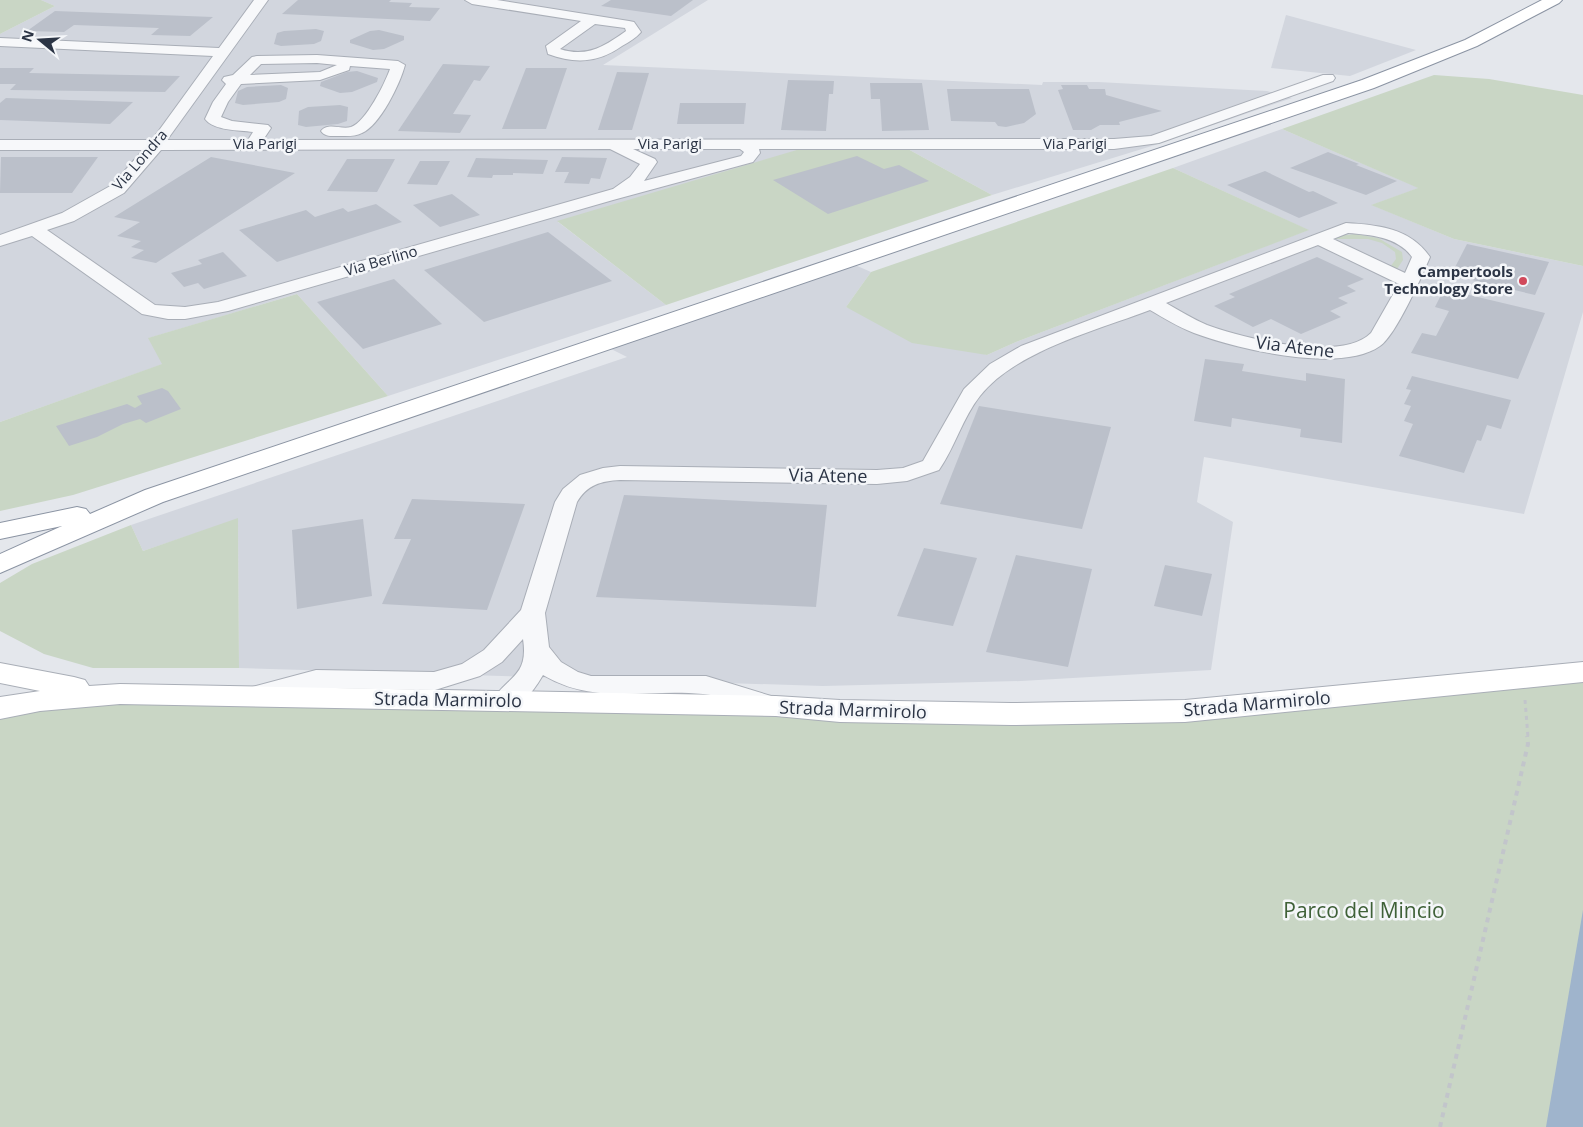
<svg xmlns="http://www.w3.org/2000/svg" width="1583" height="1127" font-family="'Open Sans',sans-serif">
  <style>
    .built { fill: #d2d6de }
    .green { fill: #c9d6c5 }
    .water { fill: #9fb4cc }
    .building { fill: #bbc0ca }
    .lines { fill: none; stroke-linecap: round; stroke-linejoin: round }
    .minor-casing { stroke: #a9aeb7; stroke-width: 2 }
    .secondary-casing { stroke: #a9aeb7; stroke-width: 2 }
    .trunk-casing { stroke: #8b94a3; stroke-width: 2 }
    .path-far1 { stroke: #c2c5cb; stroke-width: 3; stroke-dasharray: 4 4; stroke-linecap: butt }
    .path { stroke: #c2c5cb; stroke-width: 4; stroke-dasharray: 5 5; stroke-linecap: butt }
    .minor { fill: #f7f8fa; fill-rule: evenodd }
    .secondary { fill: #fff; fill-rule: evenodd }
    .trunk { fill: #fff; fill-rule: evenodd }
    .poi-dot { fill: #d1495b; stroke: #f4f6f9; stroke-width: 2 }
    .labels { text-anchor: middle; stroke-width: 5; stroke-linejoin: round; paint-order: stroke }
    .far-street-label { font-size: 15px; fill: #2b3445; stroke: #f4f6f9 }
    .far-poi-label { font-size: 15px; font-weight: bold; fill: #2b3445; stroke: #f4f6f9; text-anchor: end }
    .street-label { font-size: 18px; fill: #2b3445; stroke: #f4f6f9 }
    .near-park-label { font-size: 21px; fill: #3f6138; stroke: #f4f6f9 }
  </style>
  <rect width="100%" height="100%" fill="#e4e7ec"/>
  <g class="built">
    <path d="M41,0H708L603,65L1042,85L1043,82H1098L1267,91L1292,98L1155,145L992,195L906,148L558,222L666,305L388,396L297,294L149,338L163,364L0,422V34L55,6Z"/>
    <path d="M1286,15L1416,50L1350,76L1271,68Z"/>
    <path d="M1282,129L1419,188L1372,205L1454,239L1583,266V312L1524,514L1204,457L1197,502L1233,522L1211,670L1021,681L823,686L239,668L238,519L143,551L131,525L627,357L609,348L855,265L871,272L846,307L987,355L1016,342L1308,230L1173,168Z"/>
  </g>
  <g class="green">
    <path d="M0,0H41L55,6L0,34Z"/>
    <path d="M1434,75L1489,79L1583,95V266L1454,239L1371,205L1418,188L1282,129Z"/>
    <path d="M807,147L906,148L992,195L666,305L557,221Z"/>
    <path d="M1173,168L1309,230L1016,342L987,355L912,343L846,307L871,272Z"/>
    <path d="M1355,234L1378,238L1402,252L1403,260L1397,269L1390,267L1396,259L1395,252L1382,243L1368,239H1331L1338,236Z"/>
    <path d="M297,294L388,396L73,495L0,511V422L162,364L148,338Z"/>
    <path d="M238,518L239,668H93L44,654L0,631V583L32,564L131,525L143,551Z"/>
    <path d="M1583,662V1127H0V708L40,701L1162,711L1379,692Z"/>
  </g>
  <path class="water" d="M1583,910V1127H1546Z"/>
  <g class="building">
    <path d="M298,0H391L389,2L412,3L409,7L440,8L430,21L282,14Z"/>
    <path d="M611,0H693L671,16L601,6Z"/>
    <path d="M55,11L213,17L190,36L151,35L159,28L74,25L64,32L27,31Z"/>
    <path d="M316,29L324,31L321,41L314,44L281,46L274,44L277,33L284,31Z"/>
    <path d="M379,30L404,36V40L384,49L373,50L350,43V40L370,31Z"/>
    <path d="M443,64L490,66L480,81L474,80L453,114L471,115L460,133L398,131Z"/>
    <path d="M0,68H34L29,73L180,76L165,92L10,90L16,84H0Z"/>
    <path d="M526,68H567L546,129H502Z"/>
    <path d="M357,71L378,78L377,82L352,92L340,93L320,86L321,82L347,72Z"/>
    <path d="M617,72L649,73L632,130H598Z"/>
    <path d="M788,80L834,81L833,94H829L826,131L781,130Z"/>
    <path d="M870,83H922L929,130L882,131L880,99H871Z"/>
    <path d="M281,85L288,88L286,99L279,102L243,105L235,103L238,91L247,87Z"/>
    <path d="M1061,85H1087L1089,89H1105L1106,95L1162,111L1119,122L1120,125H1100L1091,130H1073L1058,90L1063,89Z"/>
    <path d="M947,89H1029L1036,114L1024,123L1006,127L998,126L995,122L951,121Z"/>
    <path d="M6,98L133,102L110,124L0,120V103Z"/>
    <path d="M680,103H746L744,124H677Z"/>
    <path d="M340,105L348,107L347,121L338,124L306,127L298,125L299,111L308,107Z"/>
    <path d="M1328,152L1359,164L1356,165L1397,181L1366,195L1290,168Z"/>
    <path d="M857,156L884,169L899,165L929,181L828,214L773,180Z"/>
    <path d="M1,157H98L72,193H0Z"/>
    <path d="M211,157L295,173L156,263L131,258L144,250L131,247L141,241L117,236L140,222L114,217Z"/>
    <path d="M562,157L607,158L600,179L591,178L589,184L564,183L569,172H555Z"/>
    <path d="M476,158L548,160L543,174L513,173V175H493L492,178L467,177Z"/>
    <path d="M347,159H395L377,192L327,191Z"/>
    <path d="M420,161H450L437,185L407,184Z"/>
    <path d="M1265,171L1309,192L1313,191L1338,203L1299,218L1227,185Z"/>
    <path d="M452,194L480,215L440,227L413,205Z"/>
    <path d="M376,204L402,222L277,262L239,230L306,210L315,217L343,208L348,212Z"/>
    <path d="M548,232L612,281L484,322L424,270Z"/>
    <path d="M1467,244L1549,262L1535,295L1451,275Z"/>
    <path d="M223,252L247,276L204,289L198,283L184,287L171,273L202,264L198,260Z"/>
    <path d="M1317,257L1364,279L1347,286L1356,291L1338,298L1348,303L1330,311L1341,317L1301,334L1271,319L1253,327L1214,306L1235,297L1229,294Z"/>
    <path d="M394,279L442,324L363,349L317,302Z"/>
    <path d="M1444,289L1545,313L1518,379L1411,353L1422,333L1436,336L1449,311L1435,307Z"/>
    <path d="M1205,359L1244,364L1242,371L1306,381V373L1345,379L1342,443L1300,437L1301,429L1232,418L1231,427L1194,421Z"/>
    <path d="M1412,376L1511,400L1501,429L1487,425L1481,441L1477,440L1464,473L1399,456L1413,424L1404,421L1411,406L1404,404L1411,390L1406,389Z"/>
    <path d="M162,388L168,391L181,409L146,423L140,419L123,424L97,437L69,446L56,426L127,404L135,408L142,404L137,396Z"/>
    <path d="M979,406L1111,427L1082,529L940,504Z"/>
    <path d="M624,495L827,505L816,607L596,597Z"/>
    <path d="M412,499L525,504L487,610L382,604L411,539H394Z"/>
    <path d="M363,519L372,596L297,609L292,530Z"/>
    <path d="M924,548L977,558L953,626L897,616Z"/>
    <path d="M1016,555L1092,569L1068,667L986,652Z"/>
    <path d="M1165,565L1212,574L1202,616L1154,606Z"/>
  </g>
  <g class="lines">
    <defs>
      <g id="minor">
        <path d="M254,0H268L167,140H248L253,132C239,130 214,131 205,119L213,102L226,84L222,80L224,77L233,75L252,57L257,56L317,55L398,61L405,65C400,84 380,125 362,133C355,137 346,136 339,136C332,136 325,137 321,131C328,122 341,130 351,127C366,122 385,83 390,69L350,66L349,70L320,80L241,84L228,102L221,117L232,121L268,125L271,128L263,140L1114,139L1151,136L1323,75H1333L1335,78L1333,81L1159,143L1114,149H759L760,153L753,162L613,200L228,311L185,319H168L142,314L32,236L0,246V235L62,213L112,185L143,150H0V140H152L213,56L0,46V38L219,48ZM317,63L337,65L320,72L250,75L261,64ZM610,149L640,164L630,177L613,189L218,302L185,307L155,305L47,230L74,221L124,193L161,150ZM633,149H740L744,152L741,156L644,181L657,162L655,159Z"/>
        <path d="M465,0H497L629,21L634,22L641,32C636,38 629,42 622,46C598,63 575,64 548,54L546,46L581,21L472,4ZM595,24L625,28L626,31C605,46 587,58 560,49Z"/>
        <path d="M1346,223C1379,225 1410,228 1430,257C1422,276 1396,335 1380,346C1341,374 1236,349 1194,333C1178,327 1164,318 1150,310C1098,330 1015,351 980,396C963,417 955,447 939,470L907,481L877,484L620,480C601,481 587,485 577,502L545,613L549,647L561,662L578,672L591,676H706L781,699L785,705L781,711L772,714C749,708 726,696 703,694C646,688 595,706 543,675C533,692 518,714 496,707L492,701C507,676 529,677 523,639L502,662L480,676L435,690L316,688L254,704L245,701L241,695L245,689L316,670L434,672L462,664L484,650L521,610L555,502L563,489L580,475L603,468L620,466L877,470L903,468L923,461L964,389L990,364L1021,346ZM1348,233C1371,235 1398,237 1412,257L1405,273L1333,239ZM1318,245L1399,284L1371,333C1342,363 1242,338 1207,325C1193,319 1180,311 1166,303Z"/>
      </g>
      <path id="secondary" d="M1583,662V682L1185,722L1011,725L840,722L776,716L120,704L40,711L0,719V697L40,691L0,683V663L74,677L85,680L89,686L120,684L776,696L840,700L1011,703L1185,700Z"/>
      <path id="trunk" d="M1542,0H1562L1559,3L1477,46L1374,88L163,502L0,573V554L62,526L0,539V523L77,507L86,509L90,514L145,490L1362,80L1465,40Z"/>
    </defs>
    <use href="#minor" class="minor-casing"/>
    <use href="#secondary" class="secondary-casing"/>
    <use href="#trunk" class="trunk-casing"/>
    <path class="path-far1" d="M1525,700L1528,737"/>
    <path class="path" d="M1440,1127L1528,744L1527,736"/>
    <use href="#minor" class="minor"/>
    <use href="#secondary" class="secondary"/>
    <use href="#trunk" class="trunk"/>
  </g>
  <circle class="poi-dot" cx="1523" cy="281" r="5"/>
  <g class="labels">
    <g class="far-street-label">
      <text x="265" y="149">Via Parigi</text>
      <text x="670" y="149">Via Parigi</text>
      <text x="1075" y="149">Via Parigi</text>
      <text transform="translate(140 160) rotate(-49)" y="5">Via Londra</text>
      <text transform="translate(381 261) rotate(-16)" y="5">Via Berlino</text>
    </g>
    <g class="far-poi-label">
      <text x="1513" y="277">Campertools<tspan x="1513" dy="17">Technology Store</tspan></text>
    </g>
    <g class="street-label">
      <text transform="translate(1295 347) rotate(7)" y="6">Via Atene</text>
      <text transform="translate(828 476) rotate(1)" y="6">Via Atene</text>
      <text transform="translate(448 700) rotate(1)" y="6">Strada Marmirolo</text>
      <text transform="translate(1257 704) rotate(-5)" y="6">Strada Marmirolo</text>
      <text transform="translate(853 710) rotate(2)" y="6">Strada Marmirolo</text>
    </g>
    <g class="near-park-label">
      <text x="1364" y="918">Parco del Mincio</text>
    </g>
  </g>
  <g transform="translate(40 40) rotate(288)" stroke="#f4f6f9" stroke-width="4" paint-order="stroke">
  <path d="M0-4L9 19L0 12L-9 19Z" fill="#2b3445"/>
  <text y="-8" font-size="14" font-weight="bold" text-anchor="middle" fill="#2b3445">N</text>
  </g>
</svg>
